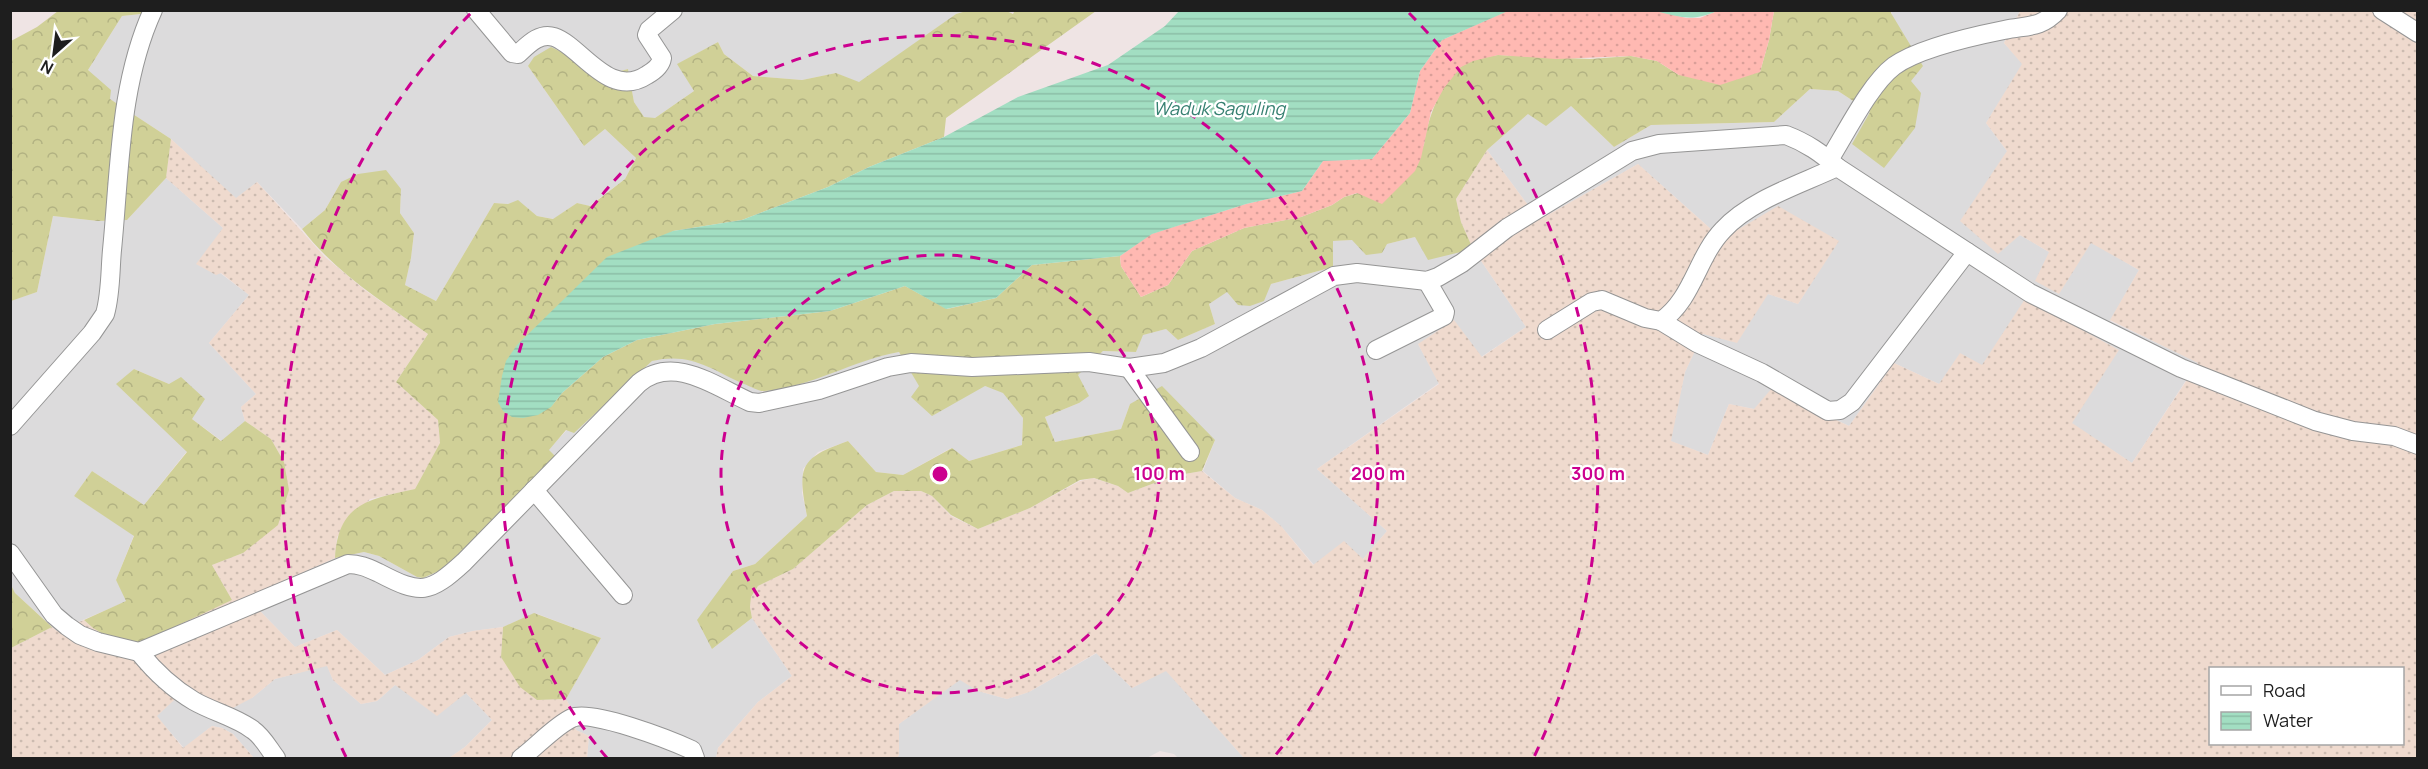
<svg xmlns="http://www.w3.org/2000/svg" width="2428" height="769" font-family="Manrope,sans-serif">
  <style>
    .residential { fill: #dcdbdc }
    .farmland { fill: url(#farmland-dots); fill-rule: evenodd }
    .forest { fill: url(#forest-crowns) }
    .sand { fill: url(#sand-dots) }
    .water { fill: url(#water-rules) }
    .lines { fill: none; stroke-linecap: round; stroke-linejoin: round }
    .minor-casing { stroke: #959595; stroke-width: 20 }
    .minor { stroke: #fff; stroke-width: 18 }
    .ring { fill: none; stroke: #cc008f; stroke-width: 3; stroke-dasharray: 10 8 }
    .labels { text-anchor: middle; stroke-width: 4.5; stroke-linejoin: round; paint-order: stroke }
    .water-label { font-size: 18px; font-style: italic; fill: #378172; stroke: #fff }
    .centre { fill: #cc008f; stroke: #fff; stroke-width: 3 }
    .ring-label { font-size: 18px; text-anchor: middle; font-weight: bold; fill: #cc008f; stroke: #fff; stroke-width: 4.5; stroke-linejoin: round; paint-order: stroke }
  </style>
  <defs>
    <pattern id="farmland-dots" width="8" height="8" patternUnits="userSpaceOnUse" patternTransform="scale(1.5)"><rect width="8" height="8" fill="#efdace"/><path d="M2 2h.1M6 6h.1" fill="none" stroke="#ccbbb0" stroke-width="1.8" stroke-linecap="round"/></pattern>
    <pattern id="forest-crowns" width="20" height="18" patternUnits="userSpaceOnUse" patternTransform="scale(1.5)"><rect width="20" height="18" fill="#d0d097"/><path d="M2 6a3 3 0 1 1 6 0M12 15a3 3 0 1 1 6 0" fill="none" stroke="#b2b282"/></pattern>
    <pattern id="sand-dots" width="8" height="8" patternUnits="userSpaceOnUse" patternTransform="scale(1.5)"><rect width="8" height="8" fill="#ffb9b2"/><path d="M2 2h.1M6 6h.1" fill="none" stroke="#da9f99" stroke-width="1.8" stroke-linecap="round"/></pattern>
    <pattern id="water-rules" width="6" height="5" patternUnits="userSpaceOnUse" patternTransform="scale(1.5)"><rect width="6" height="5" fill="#a2dec2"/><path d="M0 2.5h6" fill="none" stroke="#8bbea6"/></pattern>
  </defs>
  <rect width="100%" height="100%" fill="#efe4e4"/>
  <g class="residential">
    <path d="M169,11H966L956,14L859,83L836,73L802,80L753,76L724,54L718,42L678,64L694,91L655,118H644L634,102L628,69L613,73L528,66L584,146L605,129L636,158L625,179L589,206L577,203L554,219L537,216L518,201L508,204L494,203L436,301L405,285L411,258L414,233L400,213L401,189L341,182L325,210L302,229L257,182L236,199L171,139L110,99L88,70L122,16Z"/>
    <path d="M1891,11H2020L2004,43L2023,64L1986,123L2007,151L2010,241L2020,235L2049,252L2058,294L2091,242L2139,270L2110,321L2198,362L2132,463L1982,365L1939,384L1894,363L1849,426L1789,398L1754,409L1729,404L1708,455L1670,441L1685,372L1703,333L1768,294L1798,304L1838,241L1722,239L1638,164L1539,220L1487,150L1528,114L1571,106L1614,147L1651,125L1774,122L1810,89L1838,91L1870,112L1911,81Z"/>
    <path d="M166,178L223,228L220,273L249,295L209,343L256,394L241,407L245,421L222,441L192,419L169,384L134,369L117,384L187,451L144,505L92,471L74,496L134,535L116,580L127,601L57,631L15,593L11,585L10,301L37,292L53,216L98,221L127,220Z"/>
    <path d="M1415,237L1473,249L1526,327L1481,357L1418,344L1439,383L1317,469L1387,531L1363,559L1314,565L1281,526L1262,510L1235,498L1203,471L1215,440L1130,404L1121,429L1055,442L1045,417L1079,403L1077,375L1103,351L1136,352L1142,335L1166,329L1178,340L1215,324L1209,304L1227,291L1271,284L1333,267V241L1352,240L1387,244Z"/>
    <path d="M899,352L920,386H985L1003,392L1023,418L1022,445L969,461L951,448L903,475L876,472L848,441L818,452L803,469L802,493L807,516L755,564L733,571L717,594L712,649L752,618L792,676L758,702L718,748L716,758H587L589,736L576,730L572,710L566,699L601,638L535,613L503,627L473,631L449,637L418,660L385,675L337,630L295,647L261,612L258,592L335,558L364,552L379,556L417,577L557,458L548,450L567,430L631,380L652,361L668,357L684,358L707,365L763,392L808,381L875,356Z"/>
    <path d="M1097,653L1132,688L1166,670L1244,758H1178L1174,754L1160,751L1147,758H897L899,755V724L960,679L978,691L1007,699L1029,692Z"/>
    <path d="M327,665L333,680L361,704L377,701L395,685L466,693L492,720L465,747L449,758H254L233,734L222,728L212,726L184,748L156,716L188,687L252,698L275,679Z"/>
  </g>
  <g class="farmland">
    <path d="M2020,11H2417V758H1244L1166,671L1132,688L1096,653L1029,692L1007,699L978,691L960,680L899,724V755L897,758H716L718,748L758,702L792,676L752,618L750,607L751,597L758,586L793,569L867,505L894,491H921L932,496L951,516L978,529L1030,508L1080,481L1093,478L1118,486L1128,493L1173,476L1202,471L1235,498L1262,510L1281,526L1313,565L1344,541L1363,559L1387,531L1317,469L1439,384L1418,344L1454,320L1482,357L1526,327L1473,249L1461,222L1456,199L1487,150L1539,220L1638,164L1722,239L1778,206L1839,241L1798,304L1768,294L1737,343L1703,334L1685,372L1671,441L1708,455L1729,404L1754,409L1773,387L1789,398L1849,426L1894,363L1939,384L1960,353L1982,365L2025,299L2119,350L2072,423L2132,463L2198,363L2110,320L2139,270L2091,243L2059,294L2035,281L2049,252L2020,235L1998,254L1960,221L2007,151L1986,123L2022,64L2004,43ZM2210,668H2402V744H2210Z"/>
    <path d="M171,139L236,198L257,182L325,257L366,291L428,334L396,382L438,420L440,444L415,489L370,499L337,537L335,558L259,592L261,612L295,647L337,630L385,675L418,660L449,637L473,631L503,627L501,657L537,700L566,699L572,710L576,730L589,736L587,758H449L465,747L492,720L466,693L437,716L395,685L377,701L361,704L333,680L327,666L275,679L252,698L229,710L187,688L157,716L183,748L212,726L222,728L233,734L254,758H11V648L52,627L57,631L84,620L93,628L232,600L212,565L243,553L284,462L271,439L245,421L241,407L256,394L209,343L249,295L221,273L216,275L196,264L223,228L166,178Z"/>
  </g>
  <g class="forest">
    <path d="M1015,10L1096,11L946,118L944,137L869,167L828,187L742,220L673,231L551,407L562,393L603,357L637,340L715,324L830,311L905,286L947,309L996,298L1032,265L1120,256L1121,266L1141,297L1168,285L1192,251L1244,228L1301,217L1332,205L1344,197L1358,193L1371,198L1424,145C1427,120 1441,81 1462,66C1473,59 1486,57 1498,55L1590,59L1631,56L1657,61L1679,75L1760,72L1769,40L1774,11L1891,10V13L1923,66L1911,81L1921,93L1915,128L1884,168L1852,144L1870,112L1838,91L1810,89L1774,122L1651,125L1614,147L1571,106L1546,126L1528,114L1487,150L1456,199L1461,222L1473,249L1428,260L1415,237L1387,244L1382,253L1366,255L1352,240L1333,241V267L1271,284L1264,301L1250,306L1238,305L1227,292L1209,304L1215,324L1178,340L1166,329L1143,335L1136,352L1103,351L1078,375L1089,396L1079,403L1045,417L1055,442L1121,429L1130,404L1162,386L1215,440L1202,471L1173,476L1128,493L1118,486L1094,478L1080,480L1030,508L978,529L951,515L932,496L921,491H894L867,505L793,569L758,586L751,597L750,607L752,618L712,649L697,620L733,571L755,564L807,516C797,466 800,458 848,441L876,472L903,475L952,448L969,461L1022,445L1023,418L1003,393L985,386L932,416L911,397L919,386L899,352C853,360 812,387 765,391C759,392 750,386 744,384C710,369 691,352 652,361L574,433L566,430L549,450L557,458L443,569L423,578L417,577L379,556L364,552L335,558C338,503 369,499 415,489L440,443L438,420L396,382L428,334C383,302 336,273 302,229L325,210L341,182L358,174L386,170L401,189L400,213L414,233L411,258L405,285L436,301L494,203L508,204L518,200L537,216L553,219L577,203L590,206L625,179L636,158L605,129L584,146L528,66L534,57L551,47L576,59L613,73L628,69L634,102L644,117L655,118L694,91L677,64L718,42L724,54L753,76L802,80L836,73L859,82L956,14C971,9 999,6 1013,14Z"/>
    <path d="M58,11H169L122,16L88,70L111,90L110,99L171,139L166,178L127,220L98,221L53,216L37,292L11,301V41L37,27Z"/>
    <path d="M134,369L169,384L181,377L205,399L192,419L221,441L245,421L271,439L284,462L289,490L278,525L243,553L212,565L232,600L140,643L115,641L93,628L84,620L126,601L116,580L134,536L74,496L92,471L144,505L187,452L116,384Z"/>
    <path d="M11,585L15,593L52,627L11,648Z"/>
    <path d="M534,613L601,638L566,699L537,700L520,687L501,657L503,627Z"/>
  </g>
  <path class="sand" d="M1655,10L1686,18H1700L1717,11H1774L1769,40L1760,72L1720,85L1679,75L1657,61L1631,56L1556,59L1498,55L1473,61L1461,67L1444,88L1431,112L1421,158L1415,171L1382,204L1357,193L1344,197L1332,205L1301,217L1244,228L1192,251L1168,285L1141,297L1121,266L1120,256L1151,234L1246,204L1302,191L1323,161L1372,159L1410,113L1420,71L1442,40L1507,11Z"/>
  <g class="water">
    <path d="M1179,11H1508L1442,40L1420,71L1410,113L1372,159L1323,161L1302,191L1246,204L1152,234L1120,256L1032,265L996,298L946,309L905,286L830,311L715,324L637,340L603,357L562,393L551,407L538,415L523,418L512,417L503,411L498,402L502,376L506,361L517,345L607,257L673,231L742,220L828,187L869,167L944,137L1018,97L1108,65L1165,26Z"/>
    <path d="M1655,11H1717C1691,22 1681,17 1655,11Z"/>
  </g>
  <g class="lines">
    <defs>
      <g id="minor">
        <path d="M476,10L512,53L518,54C527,46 539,32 554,37C581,46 609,100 647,75C654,71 661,65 662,58L647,35L649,30L673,10"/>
        <path d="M2382,10L2418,33"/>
        <path d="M1829,160C1846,133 1870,84 1894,66C1919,48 1974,36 2004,30C2027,25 2040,29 2058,10"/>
        <path d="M1661,321L1697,343L1762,373L1828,411L1840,410L1852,402L1967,252"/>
        <path d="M1547,330L1592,302L1602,300L1645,318L1661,321C1693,299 1697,257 1723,230C1750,200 1801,184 1837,167"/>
        <path d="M1376,350L1444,316L1445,312L1427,281"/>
        <path d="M1129,368L1190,452"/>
        <path d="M10,426L92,333L105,314C111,293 110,271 112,250C120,170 119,84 153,10"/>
        <path d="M534,490L623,595"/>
        <path d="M10,553L54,615L67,626L80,635L98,642L139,652L348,564C360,564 368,568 379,573C421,595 429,594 464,562L639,383C674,354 716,387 750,402L759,403L819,390L888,367L911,363L972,367L1089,362L1129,368L1164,363L1201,348L1334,276L1357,273L1427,281L1438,277L1462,263L1507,228L1632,151L1659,144L1786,135C1807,143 1821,153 1837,167L2030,293L2181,368L2315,421L2353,431L2394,436L2418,445"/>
        <path d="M139,652C155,672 172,688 194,701C213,712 236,717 253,730C263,737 269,749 276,758"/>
        <path d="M521,758C536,747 556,725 572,718C591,709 670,740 692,750L695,758"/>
      </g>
    </defs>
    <use href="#minor" class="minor-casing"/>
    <use href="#minor" class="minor"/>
  </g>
  <g class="ring">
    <circle cx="940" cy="474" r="219"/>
    <path d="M607 758A438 438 0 1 1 1273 758"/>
    <path d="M346 757A658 658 0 0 1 471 13M1409 13A658 658 0 0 1 1534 757"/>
  </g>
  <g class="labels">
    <g class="water-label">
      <text x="1219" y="115">Waduk Saguling</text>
    </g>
  </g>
  <circle cx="940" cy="474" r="9" class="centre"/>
  <g class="ring-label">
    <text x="1159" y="480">100 m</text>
    <text x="1378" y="480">200 m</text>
    <text x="1598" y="480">300 m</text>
  </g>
  <rect width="2428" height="769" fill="none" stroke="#1e1e1e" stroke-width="24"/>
  <rect x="2209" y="667" width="195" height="78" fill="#ffffff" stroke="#a5a5a5" stroke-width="1.5"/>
  <rect x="2221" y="686" width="30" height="9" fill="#ffffff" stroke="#a5a5a5" stroke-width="1.5"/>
  <text x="2263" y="697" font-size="18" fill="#1e1e1e">Road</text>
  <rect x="2221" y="712" width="30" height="18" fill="url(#water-rules)" stroke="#a5a5a5" stroke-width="1.5"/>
  <text x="2263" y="727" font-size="18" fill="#1e1e1e">Water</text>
  <g transform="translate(54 54) rotate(208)" stroke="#ffffff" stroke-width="4.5" paint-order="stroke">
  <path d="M0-4.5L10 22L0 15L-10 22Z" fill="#1e1e1e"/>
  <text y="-9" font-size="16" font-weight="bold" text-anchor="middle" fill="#1e1e1e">N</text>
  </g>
</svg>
